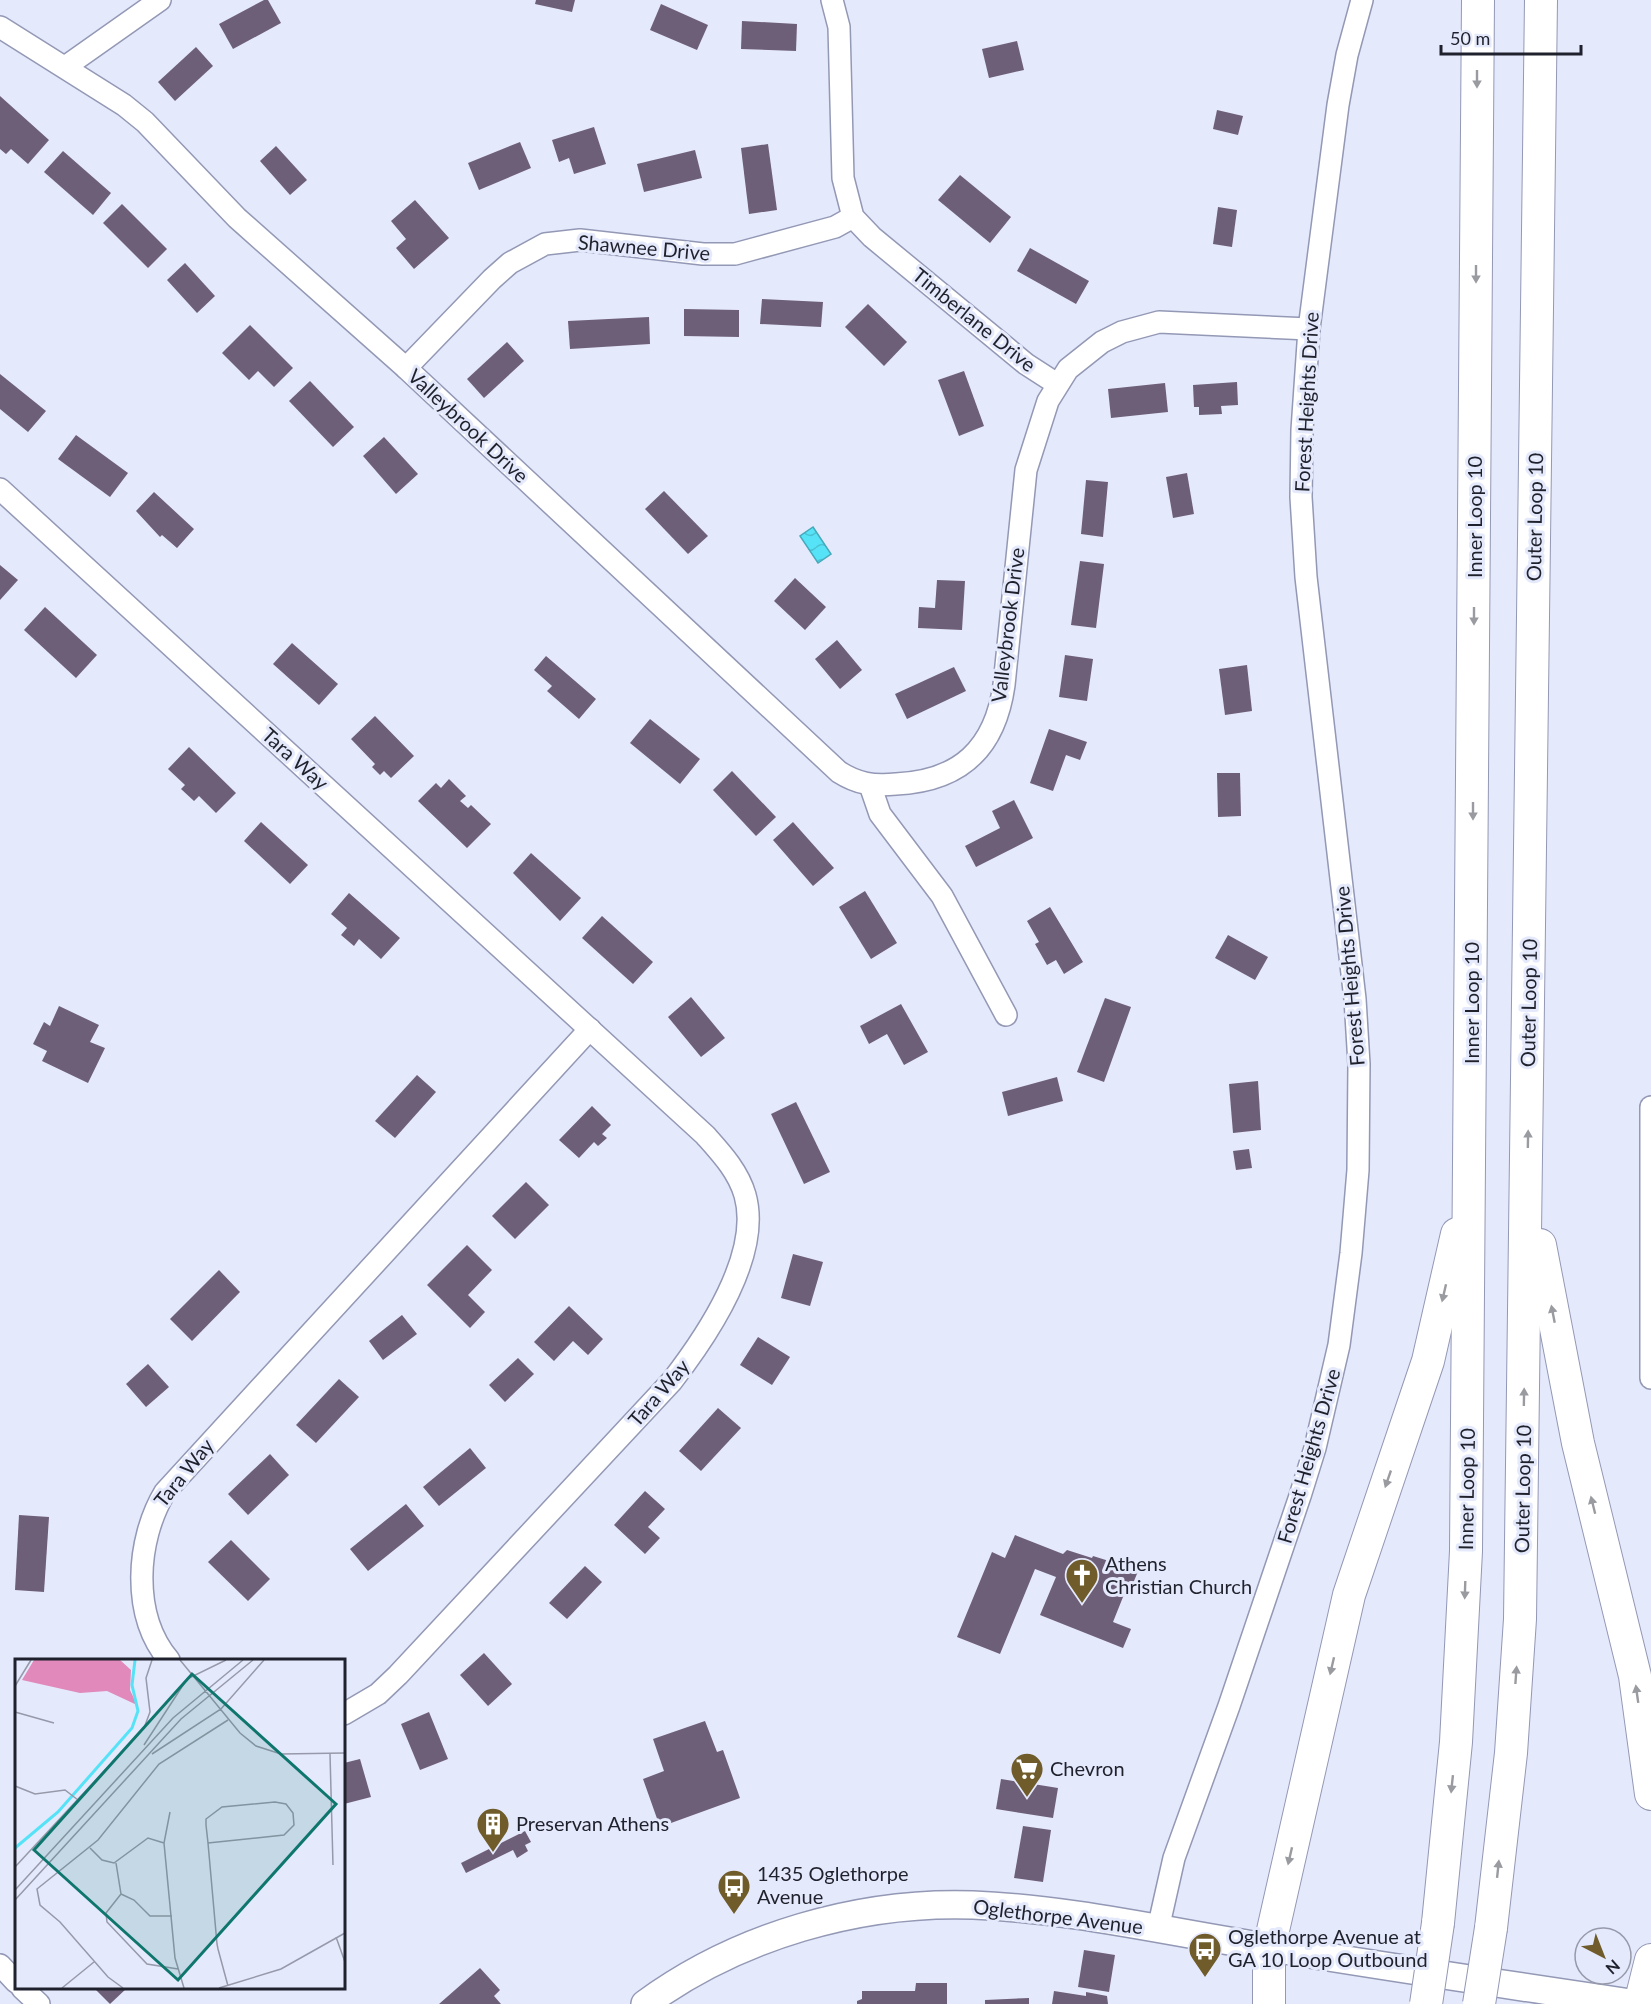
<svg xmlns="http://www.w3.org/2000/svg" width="1651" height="2004" font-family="Lato,sans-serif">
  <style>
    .water { fill: url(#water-waves); stroke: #46a9ba; stroke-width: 1.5 }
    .building { fill: #6e5f78 }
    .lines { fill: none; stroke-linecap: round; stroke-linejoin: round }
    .minor-casing { stroke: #9398b5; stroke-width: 24 }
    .major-casing { stroke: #9398b5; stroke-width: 30 }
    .highway-casing { stroke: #9398b5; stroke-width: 34 }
    .minor { stroke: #fff; stroke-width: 21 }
    .major { stroke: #fff; stroke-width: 27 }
    .highway { stroke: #fff; stroke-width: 32 }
    .highway-bridge-casing { stroke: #9398b5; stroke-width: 34; stroke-linecap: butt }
    .highway-bridge { stroke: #fff; stroke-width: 32 }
    .oneway { fill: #9a9ba0 }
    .labels { text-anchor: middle; stroke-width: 6; stroke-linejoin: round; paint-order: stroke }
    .street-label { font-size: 20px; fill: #1f212c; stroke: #e5e9fc }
    .poi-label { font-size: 20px; fill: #1f212c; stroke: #e5e9fc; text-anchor: start }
    .inset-river { fill: none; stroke: #56e3f7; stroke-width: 3 }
    .inset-road { fill: none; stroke: #9699a9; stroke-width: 1.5 }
    .view { fill: #0f766e; fill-opacity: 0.15; stroke: #0f766e; stroke-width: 3 }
    .inset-edge { fill: none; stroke: #1f212c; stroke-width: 3 }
  </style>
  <defs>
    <pattern id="water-waves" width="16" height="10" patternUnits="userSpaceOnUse" patternTransform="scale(1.5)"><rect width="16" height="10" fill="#56e3f7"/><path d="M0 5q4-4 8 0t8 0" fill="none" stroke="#4ac2d4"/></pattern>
  </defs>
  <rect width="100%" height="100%" fill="#e5e9fc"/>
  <path class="water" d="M813,527L831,554L818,563L800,536Z"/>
  <g class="building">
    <path d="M264,0H268L281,23L233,49L219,24Z"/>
    <path d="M536,0H575L572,12L535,4Z"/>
    <path d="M661,4L708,25L697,50L650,30Z"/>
    <path d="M742,21L797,24L796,51L741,49Z"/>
    <path d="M1017,41L1024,70L989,78L982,49Z"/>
    <path d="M196,47L213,66L175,101L158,82Z"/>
    <path d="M0,96L49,140L28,164L11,149L6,154L0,149Z"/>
    <path d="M1217,110L1243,116L1238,135L1213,129Z"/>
    <path d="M594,127L606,164L574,174L569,158L559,162L552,140Z"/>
    <path d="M520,142L531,168L479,190L468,163Z"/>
    <path d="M768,144L777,210L749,214L741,148Z"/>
    <path d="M276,146L307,180L290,195L260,161Z"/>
    <path d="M695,150L702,178L644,192L637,164Z"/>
    <path d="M63,151L111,193L93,215L44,172Z"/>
    <path d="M960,175L1011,217L990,243L938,200Z"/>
    <path d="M415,200L449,238L414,269L396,248L406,239L391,221Z"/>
    <path d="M122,204L167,249L148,268L103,223Z"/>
    <path d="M1218,207L1237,210L1232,247L1213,244Z"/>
    <path d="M1030,248L1089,281L1076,304L1017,271Z"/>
    <path d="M185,263L215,296L197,313L167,280Z"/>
    <path d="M762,299L823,302L821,327L760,324Z"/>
    <path d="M868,304L907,342L884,366L845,327Z"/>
    <path d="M684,309L739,310V337L684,336Z"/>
    <path d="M649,317L650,344L570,349L568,321Z"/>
    <path d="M250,325L293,368L274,387L258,371L249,380L222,353Z"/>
    <path d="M507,342L524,361L484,398L467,379Z"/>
    <path d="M964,371L984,426L959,436L938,380Z"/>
    <path d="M0,374L46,411L28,432L0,409Z"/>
    <path d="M310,381L354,427L333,447L289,401Z"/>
    <path d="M1237,382L1238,405L1221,406L1222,414L1199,415V407H1194L1193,385Z"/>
    <path d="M1165,383L1168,412L1111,418L1108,389Z"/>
    <path d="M76,435L128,473L110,497L58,459Z"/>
    <path d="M384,437L418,474L396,494L363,456Z"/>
    <path d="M1187,473L1194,514L1173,518L1166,477Z"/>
    <path d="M1086,480L1108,482L1103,537L1081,534Z"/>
    <path d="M664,491L708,536L688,554L645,509Z"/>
    <path d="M154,492L194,529L177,548L162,535L160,537L136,511Z"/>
    <path d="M1080,561L1104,564L1096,628L1071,625Z"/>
    <path d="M0,565L18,580L0,600Z"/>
    <path d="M795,578L826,607L805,630L774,601Z"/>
    <path d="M937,580L965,581L962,630L918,628L919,607L935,608Z"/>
    <path d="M45,607L97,655L76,678L24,630Z"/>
    <path d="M837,640L862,670L840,689L815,659Z"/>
    <path d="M292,643L338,684L319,705L273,664Z"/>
    <path d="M1065,655L1093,659L1087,701L1059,697Z"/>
    <path d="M546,656L596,699L579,719L547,691L552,686L534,670Z"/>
    <path d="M1247,665L1252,711L1225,715L1219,669Z"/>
    <path d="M954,667L966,691L907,719L895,694Z"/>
    <path d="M375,716L414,756L391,778L384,771L380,775L372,767L375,764L351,739Z"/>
    <path d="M650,719L700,759L680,784L630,743Z"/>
    <path d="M1049,729L1087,742L1080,760L1066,755L1053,791L1030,783Z"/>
    <path d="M189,747L236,793L216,813L199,796L194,801L181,789L185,785L168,769Z"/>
    <path d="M732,771L776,817L756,836L713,790Z"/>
    <path d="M1217,773H1240L1241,816L1218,817Z"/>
    <path d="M449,779L466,796L460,801L468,808L471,805L491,824L467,848L418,801L436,783L441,788Z"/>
    <path d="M1014,800L1033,838L976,867L965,846L1000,828L992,811Z"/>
    <path d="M261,822L308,865L290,884L244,841Z"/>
    <path d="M793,822L834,868L813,886L773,840Z"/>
    <path d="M531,853L581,898L560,921L513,873Z"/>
    <path d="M865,891L897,943L871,959L839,907Z"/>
    <path d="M349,893L400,938L381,959L359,939L354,946L341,935L347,928L331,914Z"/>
    <path d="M1050,907L1083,962L1064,974L1056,960L1047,965L1035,944L1039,942L1027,921Z"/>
    <path d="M602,916L653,962L633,984L582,938Z"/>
    <path d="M1228,935L1268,957L1255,980L1215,958Z"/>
    <path d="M691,997L725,1038L701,1057L668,1017Z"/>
    <path d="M1105,998L1131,1007L1104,1082L1077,1072Z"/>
    <path d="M901,1004L928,1052L904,1065L887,1034L869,1044L860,1026Z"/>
    <path d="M59,1006L99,1025L90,1042L105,1048L88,1083L42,1061L47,1051L33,1044L44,1022L50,1026Z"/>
    <path d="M417,1075L436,1092L395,1138L375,1121Z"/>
    <path d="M1057,1077L1063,1101L1008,1116L1002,1092Z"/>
    <path d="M1258,1081L1261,1130L1233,1133L1229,1084Z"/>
    <path d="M796,1102L830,1172L804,1184L771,1114Z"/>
    <path d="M592,1106L611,1125L602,1134L607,1138L598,1146L594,1142L579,1158L559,1140Z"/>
    <path d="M1249,1149L1252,1168L1236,1170L1233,1151Z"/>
    <path d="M526,1182L549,1205L515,1239L492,1216Z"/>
    <path d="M467,1245L492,1270L468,1295L485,1312L470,1328L427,1285Z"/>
    <path d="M793,1254L823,1262L810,1306L781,1298Z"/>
    <path d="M219,1270L240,1292L192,1341L170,1319Z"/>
    <path d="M569,1306L603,1339L588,1355L573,1341L554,1361L534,1342Z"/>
    <path d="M402,1315L417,1334L383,1360L369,1341Z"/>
    <path d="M758,1337L790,1357L772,1385L740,1365Z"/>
    <path d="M518,1358L534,1374L505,1402L489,1385Z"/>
    <path d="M148,1364L169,1387L146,1407L126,1384Z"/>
    <path d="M339,1379L359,1397L316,1443L296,1425Z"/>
    <path d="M718,1408L741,1428L701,1471L679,1451Z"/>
    <path d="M470,1448L486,1468L439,1506L423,1487Z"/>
    <path d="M270,1454L289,1475L248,1515L228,1494Z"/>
    <path d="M645,1491L665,1509L648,1527L660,1538L645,1554L614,1525Z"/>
    <path d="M406,1504L424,1526L368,1571L350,1549Z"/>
    <path d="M19,1515L49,1517L44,1592L15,1590Z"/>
    <path d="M1015,1535L1063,1554L1067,1550L1092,1558L1093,1556L1109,1561L1112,1558L1139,1569L1129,1593L1125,1592L1113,1622L1131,1629L1123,1648L1040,1615L1056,1577L1035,1569L1000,1654L957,1637L992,1552L1005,1558Z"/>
    <path d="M231,1540L270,1579L248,1601L208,1562Z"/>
    <path d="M585,1566L602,1582L567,1619L549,1603Z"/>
    <path d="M484,1653L512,1684L488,1706L460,1675Z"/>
    <path d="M429,1712L448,1759L420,1770L401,1724Z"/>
    <path d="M705,1721L717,1752L723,1750L740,1798L660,1827L643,1779L664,1771L653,1739Z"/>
    <path d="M360,1759L371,1797L344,1804V1763Z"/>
    <path d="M1001,1779L1058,1788L1053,1818L996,1809Z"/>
    <path d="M1023,1826L1051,1830L1043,1882L1014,1878Z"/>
    <path d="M525,1831L531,1842L525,1845L528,1851L517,1858L513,1850L466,1873L461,1863Z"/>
    <path d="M1084,1950L1115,1955L1109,1992L1078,1987Z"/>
    <path d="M480,1968L500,1990L494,1996L501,2004H439Z"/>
    <path d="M916,1983H947V2004H857V2001L862,1999V1991H915Z"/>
    <path d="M94,1988H127L110,2004Z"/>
    <path d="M1054,1991L1086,1996V1992L1107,1996L1108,2004H1052Z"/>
    <path d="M1029,1998V2004H985V2000Z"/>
  </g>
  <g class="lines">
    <defs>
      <g id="minor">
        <path d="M832,0L839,27L843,178L853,217L872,237L1026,364L1057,384"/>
        <path d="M0,27L124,105L145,122L237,218L406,368L839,772C858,784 873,786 896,784C960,781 995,749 1004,685L1026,470L1048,401L1068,369L1102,342L1122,332L1159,322L1309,329"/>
        <path d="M65,67L160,0"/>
        <path d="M406,368L492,279L510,263L545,244L580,240L703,254H735L835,227L853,217"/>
        <path d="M0,489L705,1135C721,1153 738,1171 745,1195C762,1255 706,1337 672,1381L398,1675L378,1694L344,1714"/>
        <path d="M870,785L880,814L942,896L1006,1015"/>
        <path d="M1651,1107V1378"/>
        <path d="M169,1660C131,1615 136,1540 165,1492L590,1029"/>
        <path d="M1158,1929L1174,1858L1229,1706L1300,1496L1315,1448L1339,1345L1351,1253L1358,1170L1359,1064L1355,999L1306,577L1301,497L1302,430L1309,329L1338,105L1347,55L1362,0"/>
        <path d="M0,1965L16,1982"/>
        <path d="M22,1988L39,2004"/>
      </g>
      <path id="major" d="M645,2004C738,1936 859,1901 973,1905C1073,1909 1173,1933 1272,1948C1394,1968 1515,1986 1637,2004"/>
      <g id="highway">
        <path d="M1540,1245L1578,1443L1635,1676L1651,1794"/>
        <path d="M1438,1923L1456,1742L1466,1551L1478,0"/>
        <path d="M1491,1928L1511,1753L1520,1619L1541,0"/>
        <path d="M1269,2004V1948L1349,1595L1428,1361L1457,1234"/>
        <path d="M1640,2004L1651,1960"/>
      </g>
    </defs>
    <use href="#minor" class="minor-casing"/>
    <use href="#major" class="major-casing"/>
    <use href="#highway" class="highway-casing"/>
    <use href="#minor" class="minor"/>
    <use href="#major" class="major"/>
    <use href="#highway" class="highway"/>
    <defs>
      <g id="highway-bridge">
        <path d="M1426,2004L1438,1923"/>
        <path d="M1479,2004L1491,1928"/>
      </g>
    </defs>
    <use href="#highway-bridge" class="highway-bridge-casing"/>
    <use href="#highway-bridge" class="highway-bridge"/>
  </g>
  <defs><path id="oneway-solid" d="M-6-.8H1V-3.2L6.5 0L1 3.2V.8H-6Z" transform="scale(1.5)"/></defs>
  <g class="oneway">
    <use href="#oneway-solid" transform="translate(1477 79) rotate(90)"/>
    <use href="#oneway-solid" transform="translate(1476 274) rotate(90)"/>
    <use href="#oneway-solid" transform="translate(1474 616) rotate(90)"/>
    <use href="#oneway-solid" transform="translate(1473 811) rotate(90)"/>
    <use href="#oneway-solid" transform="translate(1528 1139) rotate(-89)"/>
    <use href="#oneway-solid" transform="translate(1444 1293) rotate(103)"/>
    <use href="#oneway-solid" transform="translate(1553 1314) rotate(-101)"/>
    <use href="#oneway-solid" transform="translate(1524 1397) rotate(-89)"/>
    <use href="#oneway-solid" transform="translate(1388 1479) rotate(109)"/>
    <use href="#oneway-solid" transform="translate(1593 1505) rotate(-104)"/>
    <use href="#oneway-solid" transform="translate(1465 1590) rotate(92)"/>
    <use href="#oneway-solid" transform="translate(1332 1666) rotate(103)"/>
    <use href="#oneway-solid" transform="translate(1516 1675) rotate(-86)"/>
    <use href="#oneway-solid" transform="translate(1637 1694) rotate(-98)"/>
    <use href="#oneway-solid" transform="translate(1452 1784) rotate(96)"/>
    <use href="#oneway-solid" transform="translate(1290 1856) rotate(103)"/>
    <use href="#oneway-solid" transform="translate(1498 1869) rotate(-84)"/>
  </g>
  <defs>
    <symbol id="church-pin" viewBox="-11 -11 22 30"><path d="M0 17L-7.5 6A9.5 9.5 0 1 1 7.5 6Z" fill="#6f5c2a" stroke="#e5e9fc"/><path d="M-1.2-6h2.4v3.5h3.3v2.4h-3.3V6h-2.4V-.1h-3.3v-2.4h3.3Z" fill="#fff"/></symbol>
    <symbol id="supermarket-pin" viewBox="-11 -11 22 30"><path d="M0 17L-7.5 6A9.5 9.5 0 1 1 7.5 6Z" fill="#6f5c2a" stroke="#e5e9fc"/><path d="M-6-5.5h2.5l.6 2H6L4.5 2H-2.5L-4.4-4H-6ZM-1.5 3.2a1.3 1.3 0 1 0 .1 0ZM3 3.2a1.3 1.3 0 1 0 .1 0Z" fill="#fff"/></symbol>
    <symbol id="building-pin" viewBox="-11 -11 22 30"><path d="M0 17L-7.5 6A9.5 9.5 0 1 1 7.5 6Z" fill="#6f5c2a" stroke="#e5e9fc"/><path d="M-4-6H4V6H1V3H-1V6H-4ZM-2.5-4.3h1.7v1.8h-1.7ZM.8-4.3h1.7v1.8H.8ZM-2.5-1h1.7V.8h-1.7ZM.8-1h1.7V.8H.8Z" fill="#fff"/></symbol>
    <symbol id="bus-pin" viewBox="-11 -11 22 30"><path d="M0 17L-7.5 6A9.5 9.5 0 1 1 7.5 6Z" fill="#6f5c2a" stroke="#e5e9fc"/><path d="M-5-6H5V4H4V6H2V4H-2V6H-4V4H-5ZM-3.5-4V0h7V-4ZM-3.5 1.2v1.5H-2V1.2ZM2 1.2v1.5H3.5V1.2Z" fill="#fff"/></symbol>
  </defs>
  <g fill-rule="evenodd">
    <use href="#church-pin" x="1063" y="1556" width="38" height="52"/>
    <use href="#supermarket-pin" x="1008" y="1750" width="38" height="52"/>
    <use href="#building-pin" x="474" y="1805" width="38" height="52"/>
    <use href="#bus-pin" x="715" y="1867" width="38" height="52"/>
    <use href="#bus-pin" x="1186" y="1930" width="38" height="52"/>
  </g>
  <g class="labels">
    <g class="street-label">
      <text transform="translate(644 248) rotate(5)" y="7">Shawnee Drive</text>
      <text transform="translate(974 320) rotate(39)" y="7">Timberlane Drive</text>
      <text transform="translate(1307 402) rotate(-87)" y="7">Forest Heights Drive</text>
      <text transform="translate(468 426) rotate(43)" y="7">Valleybrook Drive</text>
      <text transform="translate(1475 517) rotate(-90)" y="7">Inner Loop 10</text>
      <text transform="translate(1535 517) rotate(-89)" y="7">Outer Loop 10</text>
      <text transform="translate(1008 625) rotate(-83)" y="7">Valleybrook Drive</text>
      <text transform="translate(295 759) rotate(42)" y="7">Tara Way</text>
      <text transform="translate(1350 976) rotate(-95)" y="7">Forest Heights Drive</text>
      <text transform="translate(1472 1003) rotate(-90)" y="7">Inner Loop 10</text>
      <text transform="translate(1529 1003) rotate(-89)" y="7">Outer Loop 10</text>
      <text transform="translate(659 1393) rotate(-49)" y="7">Tara Way</text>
      <text transform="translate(1309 1456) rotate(-74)" y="7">Forest Heights Drive</text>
      <text transform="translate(184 1473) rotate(-51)" y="7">Tara Way</text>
      <text transform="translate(1467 1489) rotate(-89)" y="7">Inner Loop 10</text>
      <text transform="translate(1523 1489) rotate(-89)" y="7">Outer Loop 10</text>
      <text transform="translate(1058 1917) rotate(7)" y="7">Oglethorpe Avenue</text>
    </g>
    <g class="poi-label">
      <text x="1105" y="1571">Athens<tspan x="1105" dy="23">Christian Church</tspan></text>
      <text x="1050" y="1776">Chevron</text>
      <text x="516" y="1831">Preservan Athens</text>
      <text x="757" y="1881">1435 Oglethorpe<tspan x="757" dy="23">Avenue</tspan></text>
      <text x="1228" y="1944">Oglethorpe Avenue at<tspan x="1228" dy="23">GA 10 Loop Outbound</tspan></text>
    </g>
  </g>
  <g transform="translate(15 1659)">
    <rect width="330" height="330" fill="#e5e9fc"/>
    <path d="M19,1H105L116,11L115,31L122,46L92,32L65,34L7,21Z" fill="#e089ba"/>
    <path class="inset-river" d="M0,189L43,153L117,69L123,52L117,26L120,1"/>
    <path class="inset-road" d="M165,1L225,74L241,87L266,95L330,94M0,27L16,1M0,53L39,64M129,86L172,20L211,1M137,95L206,50L249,1M315,95L318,206M0,127L20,135L50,131L63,141M155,153L149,184L160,299L169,329M193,184L269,176L279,166L278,154L271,145L260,143L207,148L191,160V166L193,184L202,285L203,290L213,327M75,189L87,201L99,204L133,179L149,184M101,204L106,235L91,254L92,263L132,305L163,310M0,208L129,69L135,53L131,19L137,1M0,231L158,59L228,1M106,235L119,241L135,257H157M0,241L166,60L238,1M321,278L330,303M47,329L79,303M108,329L93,318L45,263L25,246L22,230L83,181L144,105L213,61M204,329L266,310L330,274"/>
    <path class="view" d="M177,15L321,145L163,321L19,191Z"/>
    <rect width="330" height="330" class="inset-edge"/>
  </g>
  <g transform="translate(1603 1956) rotate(138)"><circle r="28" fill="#e5e9fc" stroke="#9699a9" stroke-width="1.5"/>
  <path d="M0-4.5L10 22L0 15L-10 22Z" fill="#6f5c2a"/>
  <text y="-9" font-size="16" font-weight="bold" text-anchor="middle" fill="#1f212c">N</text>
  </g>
  <path d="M1441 45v9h140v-9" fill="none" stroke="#1f212c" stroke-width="3"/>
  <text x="1450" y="45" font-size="18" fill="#1f212c" stroke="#e5e9fc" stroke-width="4.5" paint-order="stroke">50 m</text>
</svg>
